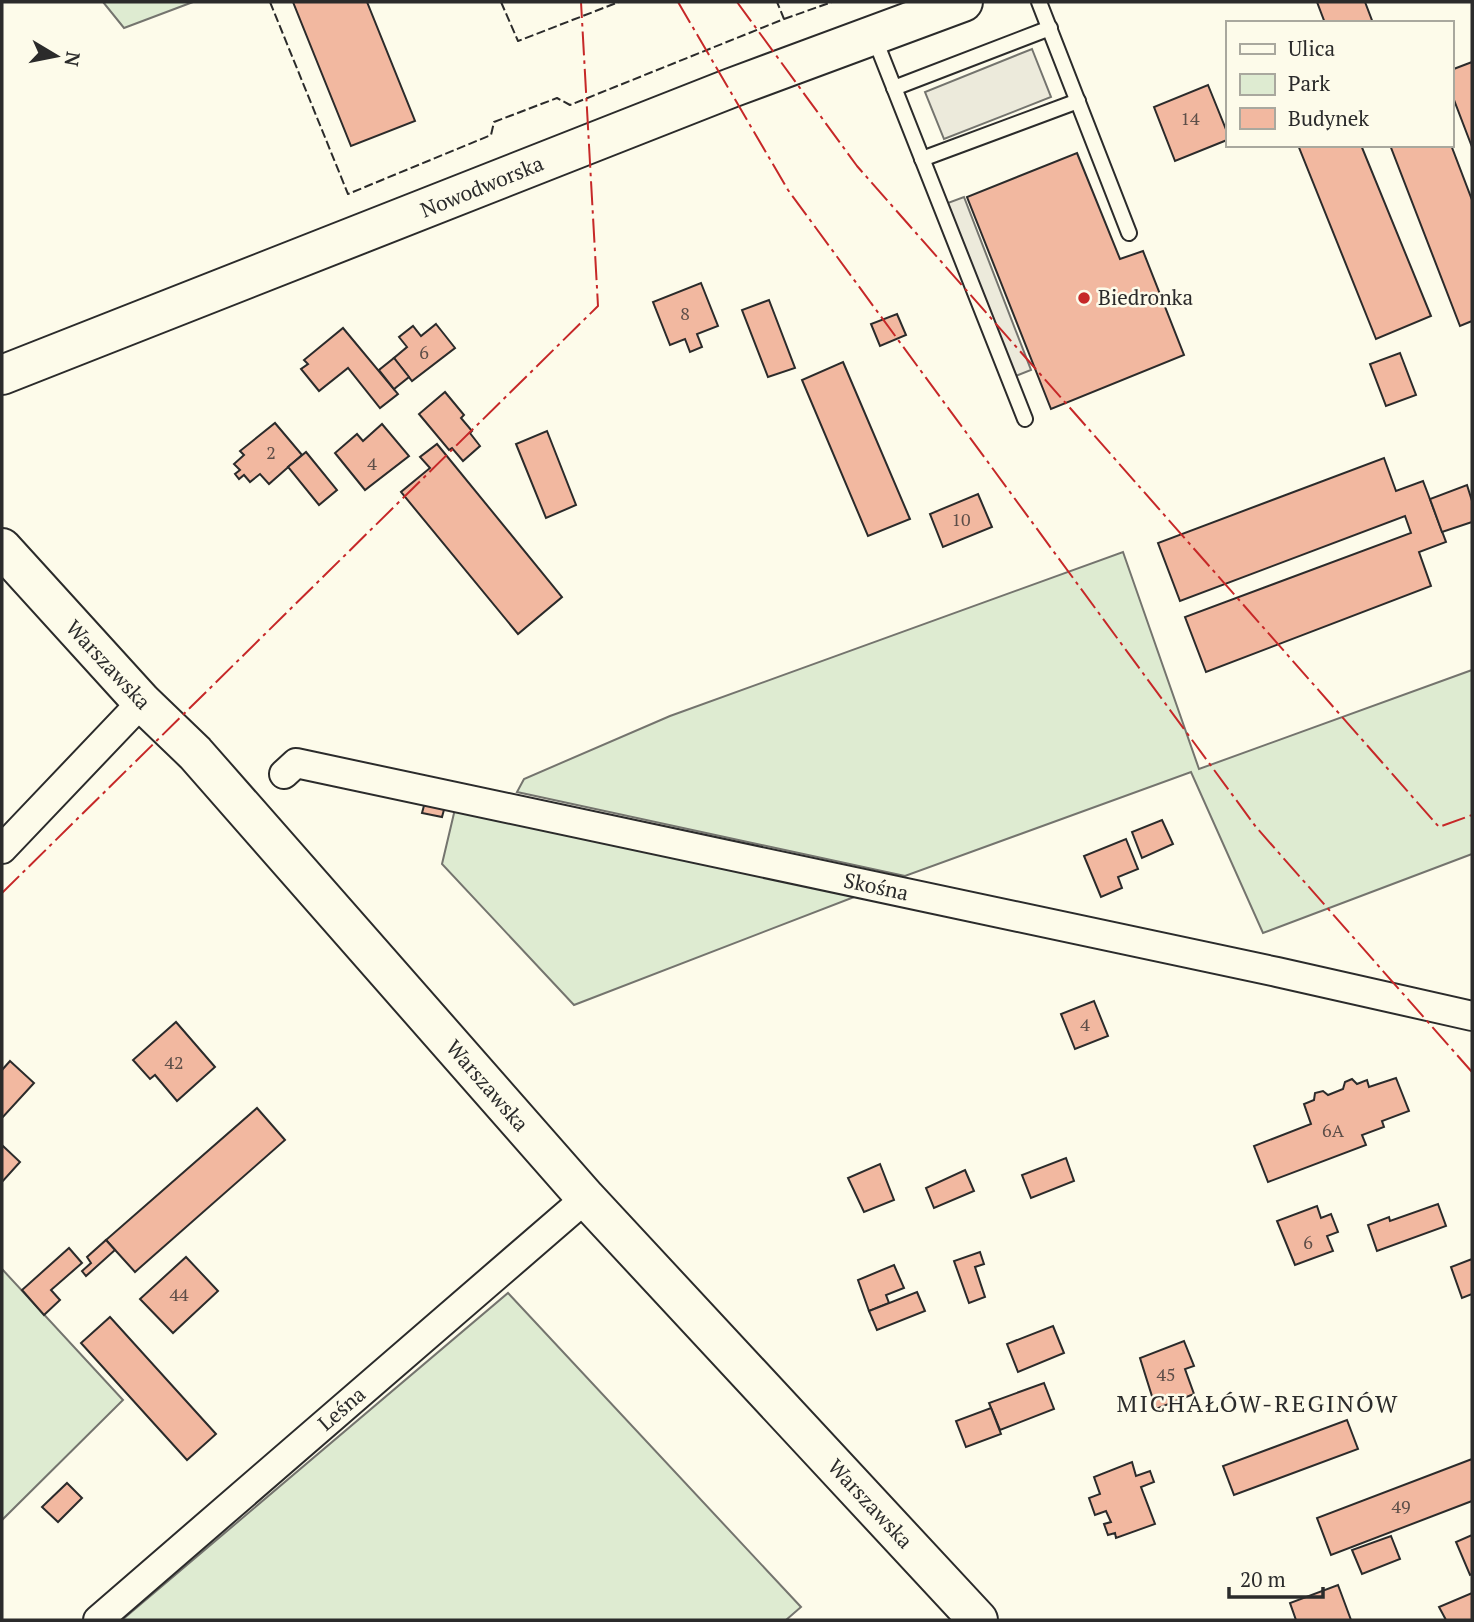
<svg xmlns="http://www.w3.org/2000/svg" width="1474" height="1622" font-family="'PT Serif',serif">
  <style>
    .green { fill: #deebd1; stroke: #74746e; stroke-width: 2 }
    .parking { fill: #eceadb; stroke: #74746e; stroke-width: 2 }
    .building { fill: #f2b8a0; stroke: #2b2b2b; stroke-width: 2 }
    .lines { fill: none; stroke-linecap: round; stroke-linejoin: round }
    .lane-casing { stroke: #2b2b2b; stroke-width: 18 }
    .street-casing { stroke: #2b2b2b; stroke-width: 32 }
    .secondary-casing { stroke: #2b2b2b; stroke-width: 42 }
    .primary-casing { stroke: #2b2b2b; stroke-width: 42 }
    .lane { stroke: #fdfbea; stroke-width: 14 }
    .street { stroke: #fdfbea; stroke-width: 28 }
    .secondary { stroke: #fdfbea; stroke-width: 38 }
    .primary { stroke: #fdfbea; stroke-width: 38 }
    .fence { stroke: #2b2b2b; stroke-width: 2; stroke-dasharray: 9 3.5; stroke-linecap: butt }
    .power { stroke: #c62828; stroke-width: 2; stroke-dasharray: 24 5 3.5 5; stroke-linecap: butt }
    .poi-dot { fill: #c62828; stroke: #fdfbea; stroke-width: 2.5 }
    .labels { text-anchor: middle; stroke-width: 5; stroke-linejoin: round; paint-order: stroke }
    .number-label { font-size: 18px; fill: #5d4e48 }
    .street-label { font-size: 21px; fill: #2b2b2b; stroke: #fdfbea }
    .poi-label { font-size: 21px; fill: #2b2b2b; stroke: #fdfbea; text-anchor: start }
    .quarter-label { font-size: 24px; letter-spacing: 2px; fill: #2b2b2b; stroke: #fdfbea }
  </style>
  <rect width="100%" height="100%" fill="#fdfbea"/>
  <g class="green">
    <path d="M103,2H193L124,28Z"/>
    <path d="M1123,552L1199,769L1472,670V854L1263,933L1191,772L905,876L517,792L524,779L670,716Z"/>
    <path d="M455,809L862,894L574,1005L442,864Z"/>
    <path d="M2,1269L123,1400L2,1520Z"/>
    <path d="M508,1293L801,1607L786,1620H122Z"/>
  </g>
  <g class="parking">
    <path d="M1032,49L1051,97L944,139L925,92Z"/>
    <path d="M964,197L1031,370L1013,377L945,204Z"/>
  </g>
  <g class="building">
    <path d="M293,2H367L415,121L351,146Z"/>
    <path d="M1317,2H1365L1373,23H1325Z"/>
    <path d="M1472,62V147L1451,92V70Z"/>
    <path d="M1208,85L1227,132V140L1175,161L1154,107Z"/>
    <path d="M1298,145H1361L1431,316L1376,339Z"/>
    <path d="M1390,145H1451L1472,200V321L1460,326Z"/>
    <path d="M1077,153L1120,259L1143,251L1184,355L1051,409L967,197Z"/>
    <path d="M701,283L718,326L697,334L702,347L690,352L685,339L670,345L653,302Z"/>
    <path d="M769,300L795,368L768,377L742,310Z"/>
    <path d="M897,314L906,335L880,346L871,324Z"/>
    <path d="M436,324L455,348L412,381L394,358L407,347L399,337L413,326L421,336Z"/>
    <path d="M343,328L398,394L380,408L348,368L319,391L301,369L308,364L304,360Z"/>
    <path d="M1400,353L1416,395L1386,406L1370,364Z"/>
    <path d="M394,358L409,377L394,389L379,370Z"/>
    <path d="M843,362L910,519L868,536L802,380Z"/>
    <path d="M445,392L464,415L461,418L472,431L470,433L480,446L463,461L452,448L449,450L419,414Z"/>
    <path d="M275,423L302,455L269,484L260,474L250,482L244,475L239,479L235,474L240,470L234,464L244,455L240,451Z"/>
    <path d="M382,424L409,456L365,490L335,453L357,434L363,441Z"/>
    <path d="M547,431L576,505L546,518L516,444Z"/>
    <path d="M437,444L562,597L518,634L401,492L430,468L420,457Z"/>
    <path d="M306,452L337,490L319,505L288,467Z"/>
    <path d="M1384,458L1396,491L1423,481L1428,494L1446,542L1419,552L1431,586L1206,672L1185,617L1411,533L1405,516L1180,601L1158,543Z"/>
    <path d="M1467,485L1472,501V522L1442,532L1430,499Z"/>
    <path d="M978,494L992,527L943,547L930,514Z"/>
    <path d="M425,802L445,806L442,817L422,813Z"/>
    <path d="M1162,820L1173,844L1142,858L1132,832Z"/>
    <path d="M1126,839L1138,869L1118,877L1122,888L1101,897L1084,856Z"/>
    <path d="M1094,1001L1108,1036L1075,1049L1061,1014Z"/>
    <path d="M176,1022L215,1067L177,1101L155,1075L150,1079L133,1060Z"/>
    <path d="M10,1061L34,1083L2,1118V1070Z"/>
    <path d="M1396,1078L1409,1111L1382,1121L1384,1127L1362,1135L1366,1145L1268,1182L1254,1146L1311,1124L1304,1104L1314,1100L1315,1093L1323,1091L1328,1095L1343,1089L1345,1082L1352,1079L1357,1084L1367,1080L1369,1087Z"/>
    <path d="M257,1108L285,1140L135,1272L106,1240Z"/>
    <path d="M3,1146L20,1162L2,1182V1148Z"/>
    <path d="M1066,1158L1074,1181L1031,1198L1022,1175Z"/>
    <path d="M880,1164L894,1200L864,1212L848,1178Z"/>
    <path d="M965,1170L974,1191L934,1208L926,1188Z"/>
    <path d="M1438,1204L1446,1226L1377,1251L1368,1225L1389,1217L1390,1221Z"/>
    <path d="M1317,1206L1321,1218L1331,1214L1338,1232L1327,1236L1333,1251L1295,1265L1277,1221Z"/>
    <path d="M106,1240L115,1250L86,1276L82,1271L91,1263L87,1257Z"/>
    <path d="M69,1248L82,1263L51,1290L60,1300L44,1315L22,1290Z"/>
    <path d="M980,1252L984,1264L975,1267L985,1297L969,1303L954,1261Z"/>
    <path d="M186,1257L218,1291L173,1333L140,1299Z"/>
    <path d="M1472,1259V1294L1462,1298L1451,1267Z"/>
    <path d="M894,1265L904,1288L886,1295L889,1303L869,1311L858,1280Z"/>
    <path d="M917,1292L925,1311L877,1330L869,1311Z"/>
    <path d="M110,1317L216,1434L187,1460L81,1343Z"/>
    <path d="M1053,1326L1064,1353L1018,1372L1007,1344Z"/>
    <path d="M1184,1341L1194,1366L1185,1369L1194,1394L1156,1409L1140,1358Z"/>
    <path d="M1044,1383L1054,1409L1000,1430L989,1403Z"/>
    <path d="M991,1408L1001,1434L966,1447L956,1421Z"/>
    <path d="M1347,1420L1358,1449L1234,1495L1223,1466Z"/>
    <path d="M1472,1459V1501L1331,1555L1317,1518Z"/>
    <path d="M1132,1462L1136,1476L1150,1471L1154,1482L1141,1487L1155,1524L1116,1538L1115,1533L1108,1535L1104,1524L1111,1522L1106,1511L1095,1515L1089,1498L1100,1494L1094,1477Z"/>
    <path d="M67,1483L82,1498L58,1522L42,1507Z"/>
    <path d="M1472,1535V1574L1470,1575L1456,1542Z"/>
    <path d="M1391,1536L1400,1559L1362,1574L1352,1550Z"/>
    <path d="M1338,1585L1351,1620H1296L1290,1603Z"/>
    <path d="M1472,1593V1620H1446L1439,1607Z"/>
  </g>
  <g class="lines">
    <defs>
      <g id="lane">
        <path d="M1039,2L1129,233"/>
        <path d="M874,37L1025,419"/>
        <path d="M894,88L1050,28"/>
        <path d="M922,159L1078,101"/>
      </g>
      <g id="street">
        <path d="M284,774L296,763L1277,972L1472,1016"/>
        <path d="M2,849L142,702"/>
        <path d="M98,1620L586,1198"/>
      </g>
      <path id="secondary" d="M2,375L731,88L963,2"/>
      <path id="primary" d="M2,548L142,702L195,753L586,1198L978,1620"/>
    </defs>
    <use href="#lane" class="lane-casing"/>
    <use href="#street" class="street-casing"/>
    <use href="#secondary" class="secondary-casing"/>
    <use href="#primary" class="primary-casing"/>
    <use href="#lane" class="lane"/>
    <use href="#street" class="street"/>
    <use href="#secondary" class="secondary"/>
    <use href="#primary" class="primary"/>
    <g class="fence">
      <path d="M270,2L348,194L491,135L494,122L557,98L570,105L784,19L777,2"/>
      <path d="M501,2L518,41L619,2"/>
      <path d="M784,19L832,2"/>
    </g>
    <g class="power">
      <path d="M678,2L788,190L1256,827L1472,1072"/>
      <path d="M737,2L857,166L1439,827L1472,815"/>
      <path d="M2,893L598,306L581,2"/>
    </g>
  </g>
  <circle class="poi-dot" cx="1084" cy="298" r="7"/>
  <g class="labels">
    <g class="number-label">
      <text x="1190" y="125">14</text>
      <text x="685" y="320">8</text>
      <text x="424" y="359">6</text>
      <text x="271" y="459">2</text>
      <text x="372" y="470">4</text>
      <text x="961" y="526">10</text>
      <text x="1085" y="1031">4</text>
      <text x="174" y="1069">42</text>
      <text x="1333" y="1137">6A</text>
      <text x="1308" y="1249">6</text>
      <text x="179" y="1301">44</text>
      <text x="1166" y="1381">45</text>
      <text x="1401" y="1513">49</text>
    </g>
    <g class="street-label">
      <text transform="translate(482 187) rotate(-22)" y="7">Nowodworska</text>
      <text transform="translate(108 665) rotate(47)" y="7">Warszawska</text>
      <text transform="translate(876 887) rotate(12)" y="7">Skośna</text>
      <text transform="translate(487 1086) rotate(49)" y="7">Warszawska</text>
      <text transform="translate(342 1409) rotate(-41)" y="7">Leśna</text>
      <text transform="translate(870 1504) rotate(47)" y="7">Warszawska</text>
    </g>
    <g class="poi-label">
      <text x="1098" y="305">Biedronka</text>
    </g>
    <g class="quarter-label">
      <text x="1258" y="1412">MICHAŁÓW-REGINÓW</text>
    </g>
  </g>
  <rect width="1474" height="1622" fill="none" stroke="#2b2b2b" stroke-width="7"/>
  <rect x="1226" y="21" width="228" height="126" fill="#fdfbea" stroke="#a9a89e" stroke-width="2"/>
  <rect x="1240" y="44" width="35" height="10" fill="#fdfbea" stroke="#a9a89e" stroke-width="2"/>
  <text x="1288" y="56" font-size="21" fill="#2b2b2b">Ulica</text>
  <rect x="1240" y="74" width="35" height="21" fill="#deebd1" stroke="#a9a89e" stroke-width="2"/>
  <text x="1288" y="91" font-size="21" fill="#2b2b2b">Park</text>
  <rect x="1240" y="108" width="35" height="21" fill="#f2b8a0" stroke="#a9a89e" stroke-width="2"/>
  <text x="1288" y="126" font-size="21" fill="#2b2b2b">Budynek</text>
  <g transform="translate(56 56) rotate(100)" stroke="#fdfbea" stroke-width="5" paint-order="stroke">
  <path d="M0-5L12 26L0 18L-12 26Z" fill="#2b2b2b"/>
  <text y="-10" font-size="19" font-weight="bold" text-anchor="middle" fill="#2b2b2b">N</text>
  </g>
  <path d="M1229 1587v10h94v-10" fill="none" stroke="#2b2b2b" stroke-width="3.5"/>
  <text x="1240" y="1587" font-size="21" fill="#2b2b2b" stroke="#fdfbea" stroke-width="5" paint-order="stroke">20 m</text>
</svg>
